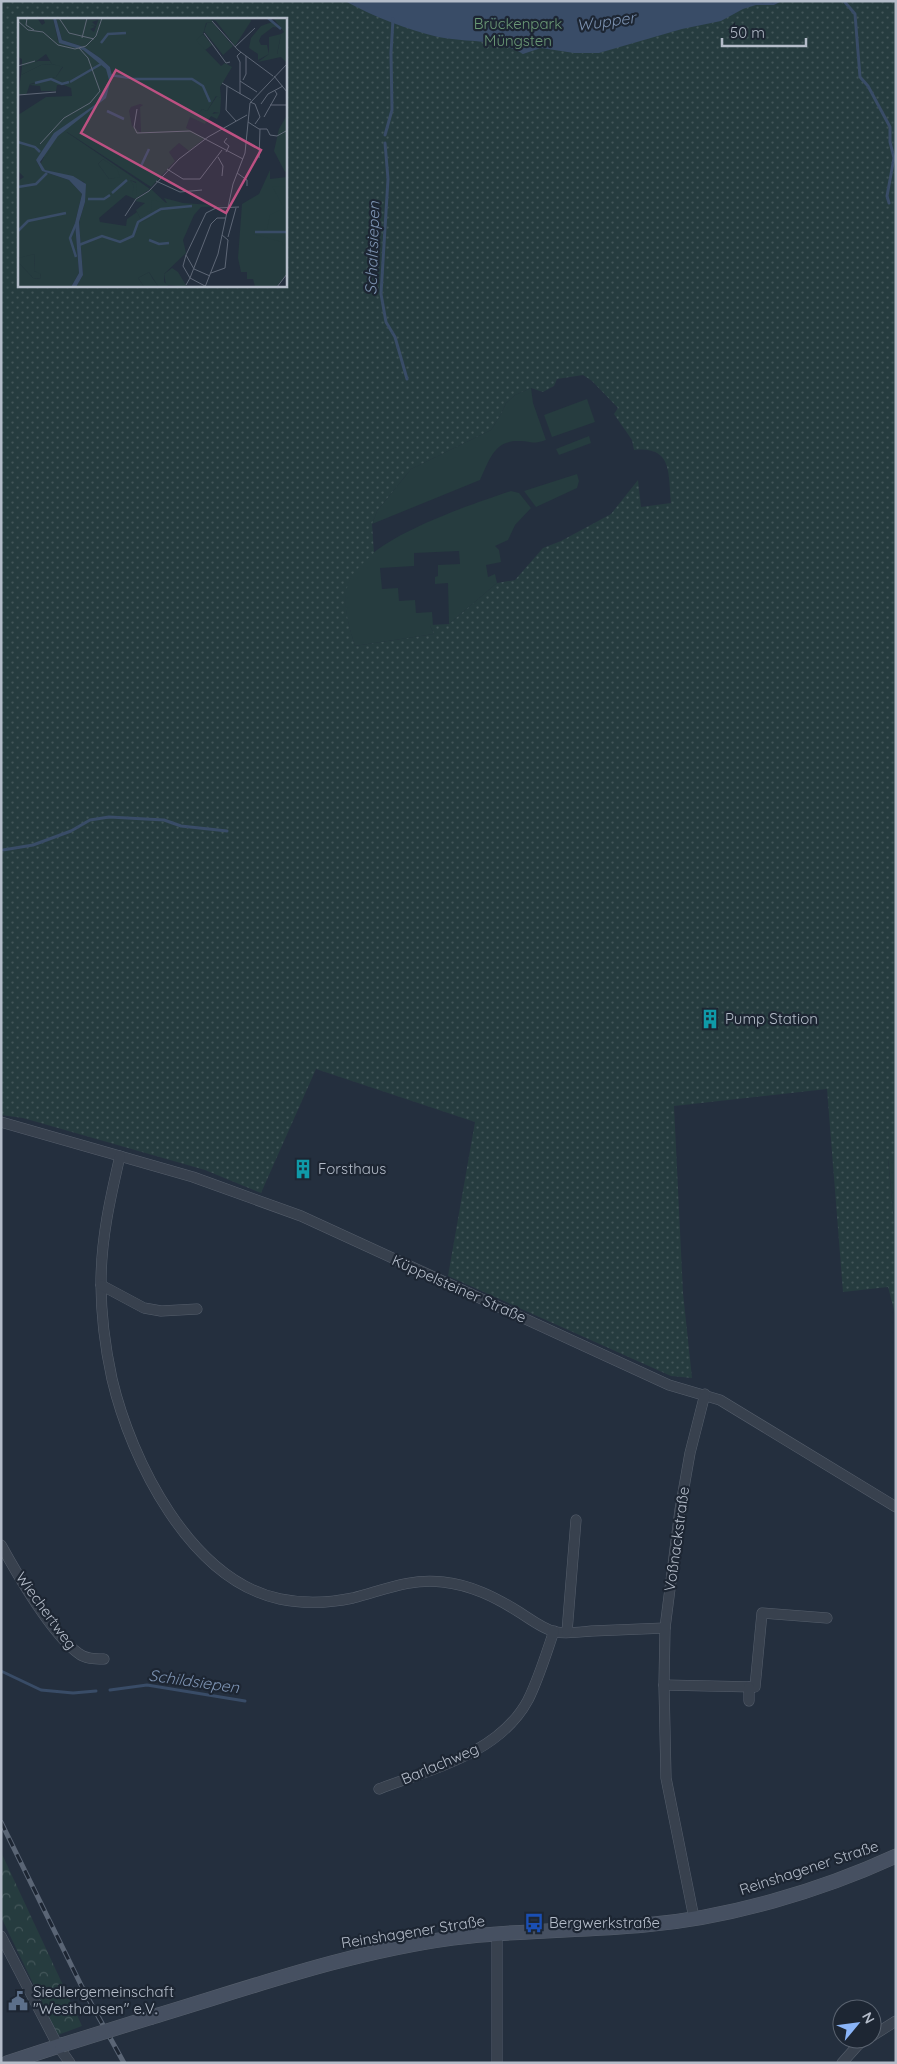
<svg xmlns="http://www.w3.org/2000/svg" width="897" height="2064" font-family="Quicksand,sans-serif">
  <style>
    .green { fill: #263c3f }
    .forest { fill: url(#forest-crowns) }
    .park { fill: url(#park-dots); fill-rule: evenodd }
    .water { fill: #394c67 }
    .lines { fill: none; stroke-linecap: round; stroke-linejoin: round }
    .stream { stroke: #394c67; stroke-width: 3 }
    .street-casing { stroke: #565f6c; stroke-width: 11 }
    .secondary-casing { stroke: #565f6c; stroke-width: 15 }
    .street { stroke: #38414e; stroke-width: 10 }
    .secondary { stroke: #465061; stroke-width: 14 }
    .rail-casing { stroke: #5a6575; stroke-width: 5 }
    .rail { stroke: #1d2633; stroke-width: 3; stroke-dasharray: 9; stroke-linecap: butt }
    .secondary-bridge-casing { stroke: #565f6c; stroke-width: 15; stroke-linecap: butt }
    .secondary-bridge { stroke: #465061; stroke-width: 14 }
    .labels { text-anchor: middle; stroke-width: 4.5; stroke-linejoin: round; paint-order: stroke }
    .park-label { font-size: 15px; fill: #6b9a76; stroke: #1d2633 }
    .poi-label { font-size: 15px; fill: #b4bcc9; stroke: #1d2633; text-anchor: start }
    .street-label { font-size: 15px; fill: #b4bcc9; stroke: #1d2633 }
    .water-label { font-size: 16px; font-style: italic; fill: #7c92b1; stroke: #1d2633 }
    .inset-river { fill: none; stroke: #394c67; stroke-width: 2.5 }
    .inset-road { fill: none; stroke: #5e6776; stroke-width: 1 }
    .view { fill: #bd5182; fill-opacity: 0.15; stroke: #bd5182; stroke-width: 2.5 }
    .inset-edge { fill: none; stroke: #b4bcc9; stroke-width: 2.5 }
  </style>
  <defs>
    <pattern id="forest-crowns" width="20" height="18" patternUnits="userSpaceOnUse" patternTransform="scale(1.25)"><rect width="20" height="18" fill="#263c3f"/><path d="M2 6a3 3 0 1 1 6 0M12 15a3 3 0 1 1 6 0" fill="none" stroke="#435659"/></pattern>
    <pattern id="park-dots" width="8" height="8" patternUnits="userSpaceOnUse" patternTransform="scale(1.25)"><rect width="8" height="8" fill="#263c3f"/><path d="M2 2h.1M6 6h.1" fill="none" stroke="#435659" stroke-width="1.8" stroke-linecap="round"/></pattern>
  </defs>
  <rect width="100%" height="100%" fill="#242f3e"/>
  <g class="green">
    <path d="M531,388L533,403L546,440C531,445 532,441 519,441C494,440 489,461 480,480L372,524L377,511L411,469L491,430L501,414L506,403L515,395Z"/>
    <path d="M587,399L595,422L552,437L544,415Z"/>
    <path d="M589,436L591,443L559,455L556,449Z"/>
    <path d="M577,474L579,481L577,488L536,507L524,491Z"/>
    <path d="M511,491L519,493L531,508L515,525L508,540L495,546L499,550L501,562L486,565L488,577L495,574L497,583L449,624L448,583L435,584V577L438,576V565L460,564L459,551L414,553V566L380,568L382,589L398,588L399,601L415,600L416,613L432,612L433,625H430L434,634L355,646C349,627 341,602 348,583C365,538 468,506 511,491Z"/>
    <path d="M888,1159L896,1161V1240Z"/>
  </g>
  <path class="forest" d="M1,1852L82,2026L58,2035L1,1917Z"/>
  <path class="park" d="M1,1H765L774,5L782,1H896V1161L888,1160L896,1240V1317L888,1287L843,1292L827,1089L674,1106L683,1293L692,1378L671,1376L448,1276L475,1122L316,1069L261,1193L205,1170L23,1118L1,1115ZM19,19H285V285H19ZM583,375L592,381L618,408L614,414L632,440L634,450C673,446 668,473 671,503L641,507L638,480L611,514L561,541L543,548L515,580L497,583L449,624L430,625L434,634L355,646C349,627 342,604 348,584C352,572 365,561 374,553L372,524L377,511L411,469L491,430L501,414L506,403L515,395L531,388L543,392L554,386L557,379Z"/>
  <path class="water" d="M345,1H782L774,5H756L743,9L721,21L682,29L599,53H574L541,48L523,54C496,38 468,43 438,37C408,30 372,16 345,1Z"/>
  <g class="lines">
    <g class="stream">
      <path d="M844,1L855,14L860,77L868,86L890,127V142L894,158L887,196L889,203"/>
      <path d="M385,135L392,110L391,53L393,19"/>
      <path d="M385,143L388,179L381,294L386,322L395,337L407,379"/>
      <path d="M3,850L33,845L71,831L90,820L109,817L164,820L181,826L227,831"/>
      <path d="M1,1671L41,1690L73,1693L96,1691"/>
      <path d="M110,1690L147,1685L245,1701"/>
    </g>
    <defs>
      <g id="street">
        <path d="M1,1122L193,1177L301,1216L669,1385L720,1400L896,1507"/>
        <path d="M120,1156C110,1199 101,1239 101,1283C101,1315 105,1347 112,1379C131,1460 190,1580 280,1599C304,1604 329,1603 353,1598C384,1590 410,1578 443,1582C471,1585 495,1597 519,1612C530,1619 543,1629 555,1632C567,1634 580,1632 592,1631C616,1630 641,1629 665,1628"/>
        <path d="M101,1285L144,1308L161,1311L197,1309"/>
        <path d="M1,1545C17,1574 52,1634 78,1653C85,1659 95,1659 104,1659"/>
        <path d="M567,1632L576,1520"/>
        <path d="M664,1685L755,1687L762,1613L827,1618"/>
        <path d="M749,1687V1701"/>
        <path d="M379,1789C431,1769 499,1754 528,1700C539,1678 546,1654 554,1631"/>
        <path d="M694,1918L666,1778L664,1685L665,1628L680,1510L690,1453L705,1394"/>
        <path d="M497,1935V2063"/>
        <path d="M1,1936L58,2046L70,2063"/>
        <path d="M872,2036L896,2021"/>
        <path d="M842,2063L858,2045L867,2039"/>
      </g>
      <g id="secondary">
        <path d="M152,2017C252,1987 349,1952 453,1938C517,1930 581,1931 645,1925C728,1918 820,1891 896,1856"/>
        <path d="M7,2063L62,2045"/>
      </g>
    </defs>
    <use href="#street" class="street-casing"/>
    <use href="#secondary" class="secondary-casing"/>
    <use href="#street" class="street"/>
    <use href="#secondary" class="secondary"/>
    <defs>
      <path id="rail" d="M1,1822L82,1987L124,2063"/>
    </defs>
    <use href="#rail" class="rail-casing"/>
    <use href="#rail" class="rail"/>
    <defs>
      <path id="secondary-bridge" d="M62,2045L152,2017"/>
    </defs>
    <use href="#secondary-bridge" class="secondary-bridge-casing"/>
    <use href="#secondary-bridge" class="secondary-bridge"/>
  </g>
  <defs>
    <symbol id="building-bare" viewBox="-9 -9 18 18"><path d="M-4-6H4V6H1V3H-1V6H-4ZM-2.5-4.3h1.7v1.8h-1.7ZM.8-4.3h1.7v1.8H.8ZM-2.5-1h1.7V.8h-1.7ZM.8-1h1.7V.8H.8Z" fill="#0f9aa8" stroke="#1d2633" stroke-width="2.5" paint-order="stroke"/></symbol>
    <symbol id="bus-bare" viewBox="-9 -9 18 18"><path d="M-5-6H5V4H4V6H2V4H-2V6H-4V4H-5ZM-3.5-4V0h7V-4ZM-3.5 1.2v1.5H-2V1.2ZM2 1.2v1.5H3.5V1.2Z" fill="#1a4fb4" stroke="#1d2633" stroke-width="2.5" paint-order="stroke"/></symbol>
    <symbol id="civic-bare" viewBox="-9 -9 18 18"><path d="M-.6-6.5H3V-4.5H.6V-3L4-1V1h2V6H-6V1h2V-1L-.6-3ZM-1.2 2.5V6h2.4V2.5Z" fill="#5c6f8a" stroke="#1d2633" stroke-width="2.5" paint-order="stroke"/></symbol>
  </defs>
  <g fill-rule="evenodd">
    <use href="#building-bare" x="696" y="1005" width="28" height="28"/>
    <use href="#building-bare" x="289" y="1155" width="28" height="28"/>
    <use href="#bus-bare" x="520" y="1909" width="28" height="28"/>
    <use href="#civic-bare" x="4" y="1987" width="28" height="28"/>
  </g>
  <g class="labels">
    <g class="park-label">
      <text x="518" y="29">Brückenpark<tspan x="518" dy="17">Müngsten</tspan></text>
    </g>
    <g class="poi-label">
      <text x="725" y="1024">Pump Station</text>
      <text x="318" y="1174">Forsthaus</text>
      <text x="549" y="1928">Bergwerkstraße</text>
      <text x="33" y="1997">Siedlergemeinschaft<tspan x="33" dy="17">"Westhausen" e.V.</tspan></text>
    </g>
    <g class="street-label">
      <text transform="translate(459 1289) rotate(24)" y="5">Küppelsteiner Straße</text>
      <text transform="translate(677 1539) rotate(-82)" y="5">Voßnackstraße</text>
      <text transform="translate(46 1611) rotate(54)" y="5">Wiechertweg</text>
      <text transform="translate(440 1764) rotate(-23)" y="5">Barlachweg</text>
      <text transform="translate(809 1868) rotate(-18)" y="5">Reinshagener Straße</text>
      <text transform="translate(413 1932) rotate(-9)" y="5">Reinshagener Straße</text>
    </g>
    <g class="water-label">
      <text transform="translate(606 21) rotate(-8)" y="6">Wupper</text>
      <text transform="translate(372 248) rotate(-88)" y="6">Schaltsiepen</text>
      <text transform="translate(194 1681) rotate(8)" y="6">Schildsiepen</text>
    </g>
  </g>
  <g transform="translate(18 18)">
    <rect width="269" height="269" fill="#242f3e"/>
    <path d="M255,0H269V36L259,37L263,16L266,14ZM194,4L215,28L205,37L186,13L189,5ZM254,4L262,10L255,9L243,18L241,23L243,27H249L251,36L240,42V36L231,30L233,20L243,8ZM185,16L194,27L186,33L177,22ZM34,46L45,48L38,59L12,66L8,77L0,76L3,57L23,47ZM199,78L203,80L202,95L196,94L190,102L179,98L184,91L189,93ZM85,141L100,151L103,160L91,161L80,146ZM112,162L118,165L119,162L132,171L117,181L108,177L116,169ZM133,171L149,186L133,193L132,200L124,204L118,192L127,185L117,183ZM17,236L16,253L23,255L22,261L15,260L0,244L2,239ZM154,250L160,254L169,269L148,267L146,256ZM131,254L135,261L141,269H126L120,260Z" fill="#263c3f"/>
    <path d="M263,16L259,36H269V45L263,39L240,44L251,36V19ZM20,43H32L34,46L23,47L3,57L4,49ZM269,97V153L267,154L256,133L261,111ZM47,113L119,162V177L118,164L112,162L116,168L114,177H108L81,200L82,204L108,208L109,201L119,194L124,204L132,200L129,194L133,193L134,182L149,185L146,180L165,185L209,188L183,189L176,197L165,222L168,235L146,256V264L152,269L140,268L131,254L120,260L126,269H58L65,257L61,204L67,184L66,164L27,152L22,147L31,129ZM85,141L99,151L102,159L91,161L80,146ZM252,152V161L269,159V256L258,269H237L235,261H229V254H223L220,240L224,186L241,176Z" fill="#263c3f" fill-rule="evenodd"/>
    <path d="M192,0H232L233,3L217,28L198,3Z" fill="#263c3f"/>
    <path d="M0,0H19L24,7L27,5L25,0H35L40,23L65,32L88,49L94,61L92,49L82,40L66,29L44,22L38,0L80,2L74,4L78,8L73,7L77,9L72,11L76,14L81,0H192L196,4L188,5L185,16L178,22L203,48L207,45L214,49L202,69L203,80L198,78L189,93L184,91L180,97L189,102L192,96L202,95L199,101L193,98L187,106L172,99L168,110L187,120L171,133L161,125L151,134L157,143L133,169L49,114L33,130L27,141L25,138L18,142L24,153L51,162L64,176L57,205L61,255L53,269H0V244L15,260L22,261L23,256L16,253L17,236L0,240V163L6,159L0,153V97L28,79L54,78L53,70L46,67H39L38,73H23L22,68L11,67L38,59L45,49L34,46L28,36L16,45L4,49V41L0,39ZM122,86L125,87L122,89L123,115L114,108L111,93L113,89ZM254,168L269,169V225L265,228L264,224L235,216L249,211L252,197L266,190Z" fill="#263c3f" fill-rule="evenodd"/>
    <path d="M35,0H38L44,22L66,29L82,40L92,49L94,58L88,80L40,118L22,144L27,152L55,158L68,166L67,184L61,204L65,257L58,269H53L61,255L57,205L64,176L51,162L24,153L18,142L36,115L78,86L91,62L88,51L65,32L41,25Z" fill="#394c67"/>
    <path class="inset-river" d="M250,0L263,11M83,25L90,16L108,15M92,57L112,60M114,61H174L185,68L192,84M52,64L83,46M17,65L33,61L44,66L51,64M89,93L106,101M0,124L17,129L22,134M123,148L131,131M0,169L18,166L29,155M94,175L109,162M70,181H86L92,177M0,213L10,203L48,195M237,214H269M131,222L141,226L151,225M61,227L84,218L102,224L115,218L120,204L143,191L174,188M58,239L52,220L58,206"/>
    <path class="inset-road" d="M9,0L8,7L16,12M41,0L51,15L76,21M0,3L10,12L25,14L40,27L57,31L68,28L78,18L84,0M194,3L220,32L255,58M186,15L208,45L212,44M64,20L69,0M217,29L237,10M0,48L17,43M256,58L269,74M225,62L228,56V38M222,63L239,74M204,65L233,82M209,68L208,92L218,103M222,76V44L219,38L223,34M0,77L38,74M232,84L237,86L242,99L237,106M243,86L250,76L265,68M252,87H269M119,91L116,109L119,115L172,113L225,141M246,99L259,76L257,73M230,104L241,111H249L252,117L259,118L268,113M22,126L46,100L72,85L82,73L70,40L61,30M208,134L211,128L206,124L209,120M200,139L205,148L204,158M241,140L242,111M149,151L165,161H182L204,132M219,155L229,162V168M138,163L162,174L184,172M107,198L118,181L131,173L161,141L190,119L229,97M210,219L218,190M168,237L188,195L198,190L221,189M193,255L207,250L210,222L204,217M168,267L172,260L165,248L168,237L176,251L192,258M187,268L172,260L193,206L199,200H208M187,269L200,236L215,166L227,135L232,85L269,46M259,269L269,256"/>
    <path class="view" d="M98,52L243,132L208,195L63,115Z"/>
    <rect width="269" height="269" class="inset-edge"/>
  </g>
  <rect width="897" height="2064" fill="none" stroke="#b4bcc9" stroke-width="5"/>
  <g transform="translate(857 2024) rotate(61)"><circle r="24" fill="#1d2633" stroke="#59626f"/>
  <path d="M0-4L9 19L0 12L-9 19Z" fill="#8ab4f8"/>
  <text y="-8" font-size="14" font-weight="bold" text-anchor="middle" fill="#b4bcc9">N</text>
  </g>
  <path d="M722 38v8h84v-8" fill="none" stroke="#b4bcc9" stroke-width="2.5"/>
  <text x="730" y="38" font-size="15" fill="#b4bcc9" stroke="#1d2633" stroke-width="4" paint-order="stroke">50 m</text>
</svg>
